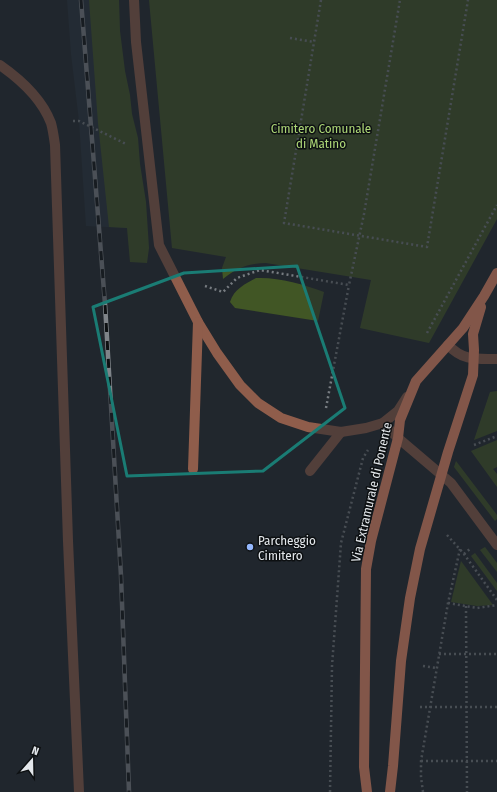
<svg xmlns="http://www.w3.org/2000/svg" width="497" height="792" font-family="'Fira Sans Condensed',sans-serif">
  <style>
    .built { fill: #27323c }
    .green { fill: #415625 }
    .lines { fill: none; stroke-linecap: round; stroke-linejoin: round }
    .path { stroke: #777c81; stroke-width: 2.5; stroke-dasharray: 2 3; stroke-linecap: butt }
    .minor { stroke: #8f5d4b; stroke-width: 10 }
    .major { stroke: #f9916b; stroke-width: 10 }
    .rail-casing { stroke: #7f8489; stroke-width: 4.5 }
    .rail { stroke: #0d1012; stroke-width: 3; stroke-dasharray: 9; stroke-linecap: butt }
    .marked { fill: none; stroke: #1a7c74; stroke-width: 3; stroke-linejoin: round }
    .poi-dot { fill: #94b7fd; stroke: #0d1012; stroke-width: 1.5 }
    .labels { text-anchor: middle; stroke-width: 3; stroke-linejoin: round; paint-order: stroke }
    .park-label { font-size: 13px; fill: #acd576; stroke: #0d1012 }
    .street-label { font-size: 13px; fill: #e3e7eb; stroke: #0d1012 }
    .poi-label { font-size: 13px; fill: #e3e7eb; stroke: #0d1012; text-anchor: start }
  </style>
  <rect width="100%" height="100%" fill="#21272d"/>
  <path class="built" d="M67,0H108L127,228L86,226L79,121L71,54Z"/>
  <g class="green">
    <path d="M89,0H119L120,31L125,71L130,95L132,114L138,138L140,164L146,202L149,248L147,263L130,262L127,228L109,227L98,123Z"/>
    <path d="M149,0H497V219L429,343L360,328L371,280L266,263C249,263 236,268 223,279L222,268L226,257L172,248Z"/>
    <path d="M256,278C279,277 302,284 324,292L318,321L235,308L230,302C234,289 245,284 256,278Z"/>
    <path d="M497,391V431L474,440L490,392Z"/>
    <path d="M497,440V467L493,469L497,474V487L471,451Z"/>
    <path d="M456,461L497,515V519L495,521L454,467Z"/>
    <path d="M485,547L497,563V572L480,550Z"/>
    <path d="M475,553L497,583V591L471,556Z"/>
    <path d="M461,561L493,605L477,606L451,602Z"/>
  </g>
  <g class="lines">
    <g class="path">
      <path d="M321,0L284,223L427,247L468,0"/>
      <path d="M290,38L314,42"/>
      <path d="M73,121H79L126,144"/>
      <path d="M205,286L223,292L237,278L260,270L349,285L364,214L400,0"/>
      <path d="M427,333L497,205"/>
      <path d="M326,408L349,285"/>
      <path d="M474,445L497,436"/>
      <path d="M447,535L464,554L497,600"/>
      <path d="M464,554L471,548"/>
      <path d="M448,603L477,608L497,605"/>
      <path d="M466,606L467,792"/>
      <path d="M439,654H497"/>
      <path d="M423,666L437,668"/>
      <path d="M420,707H497"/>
      <path d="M421,761H497"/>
      <path d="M330,792L332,666L341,543L363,458L368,450"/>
      <path d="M423,792L421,777V761L448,603L460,549"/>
    </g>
    <g class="minor">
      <path d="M134,0L136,42L159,245L198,322L217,353L240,385L258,403L281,418L308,427L341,432L366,428L383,423L398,411L407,397"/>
      <path d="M0,65C20,79 42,99 51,123C53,130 54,138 55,145L68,541L79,792"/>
      <path d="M448,345C463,361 476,359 497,359"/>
      <path d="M383,423L398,438L451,483L497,545"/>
      <path d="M193,469L198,322"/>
      <path d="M310,471L341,432"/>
    </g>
    <g class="major">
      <path d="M367,792L364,767L366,569L371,541L398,438L400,420L416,381L463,328L484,296L497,273"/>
      <path d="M390,792L393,766L401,661L410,598L420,549L448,452L473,375L474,350L473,334L481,307"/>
    </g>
    <defs>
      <path id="rail" d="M81,0L105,304L121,576L129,792"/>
    </defs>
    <use href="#rail" class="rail-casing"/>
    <use href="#rail" class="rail"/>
  </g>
  <path d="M0 0H497V792H0ZM297,266L345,408L263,471L127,476L93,307L184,273Z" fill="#21272d" fill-opacity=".55" fill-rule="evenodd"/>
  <path class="marked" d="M297,266L345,408L263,471L127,476L93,307L184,273Z"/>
  <circle class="poi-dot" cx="250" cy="547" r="4"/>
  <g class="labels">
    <g class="park-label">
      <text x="321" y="133">Cimitero Comunale<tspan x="321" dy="15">di Matino</tspan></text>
    </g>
    <g class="street-label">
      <text transform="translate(371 492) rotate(-77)" y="5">Via Extramurale di Ponente</text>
    </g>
    <g class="poi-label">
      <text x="258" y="545">Parcheggio<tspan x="258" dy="15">Cimitero</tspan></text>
    </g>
  </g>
  <g transform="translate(32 760) rotate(20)" stroke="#0d1012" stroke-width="3" paint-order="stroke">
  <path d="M0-3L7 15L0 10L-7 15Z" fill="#e3e7eb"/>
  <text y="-6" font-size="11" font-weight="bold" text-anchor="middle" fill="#e3e7eb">N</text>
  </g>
</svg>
